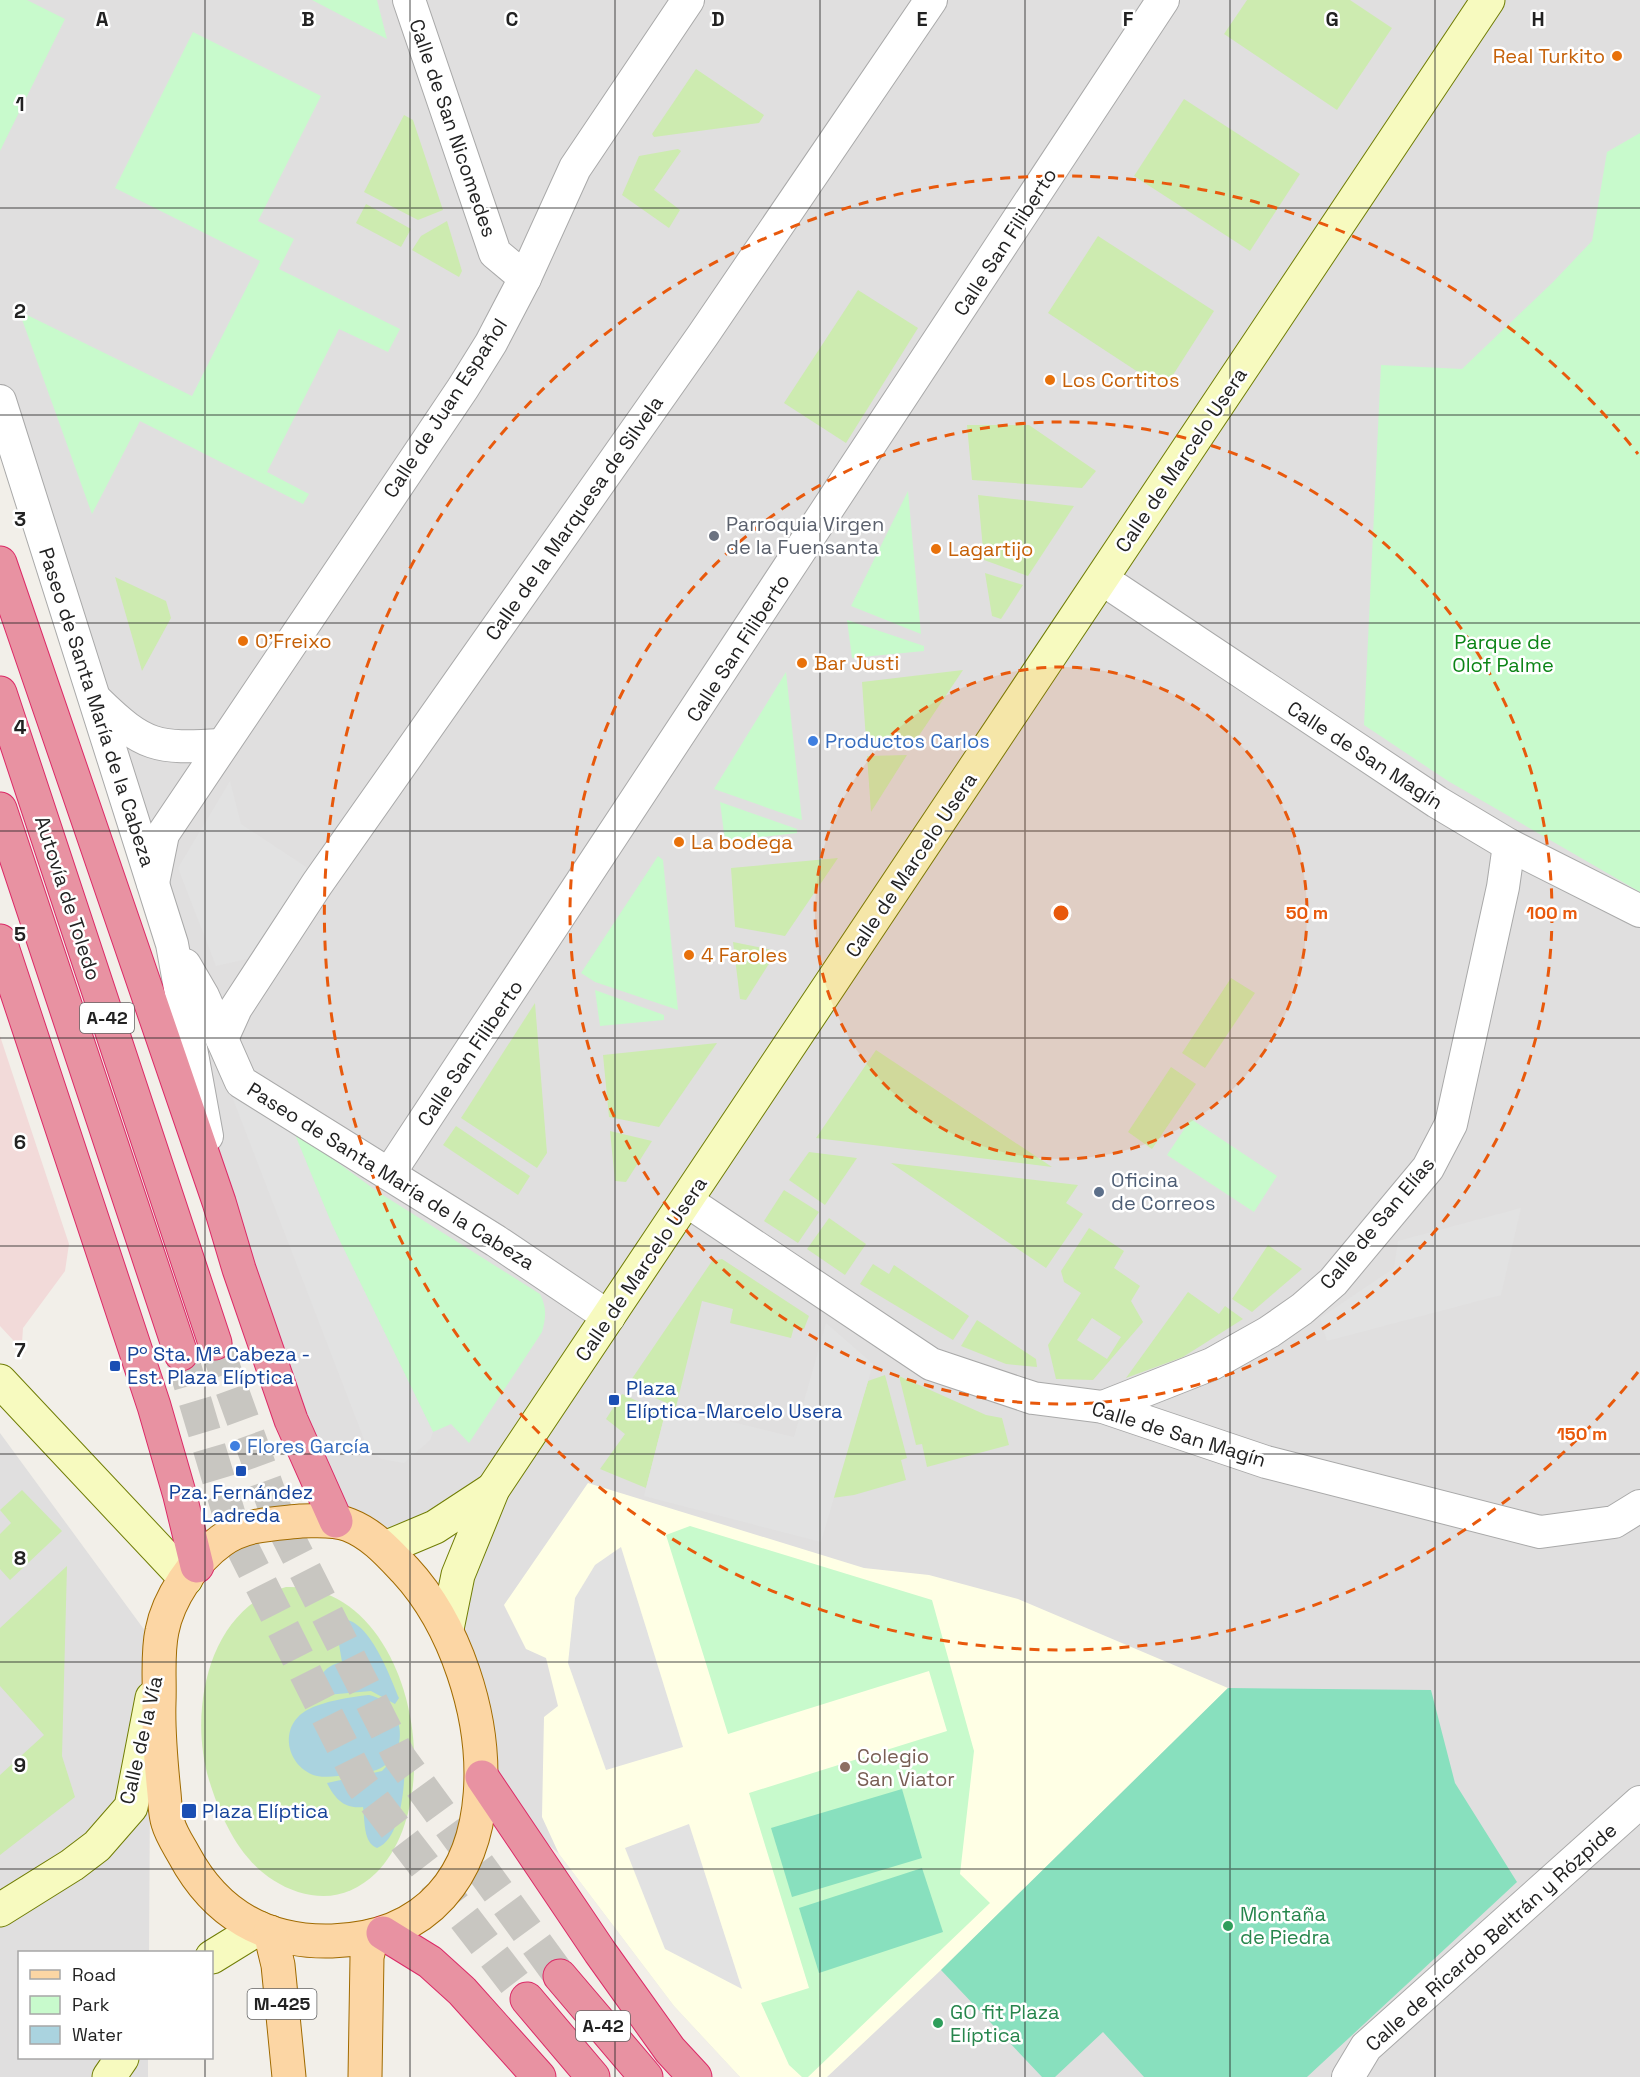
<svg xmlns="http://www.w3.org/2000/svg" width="1640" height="2077" font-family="'Space Grotesk',sans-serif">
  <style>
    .residential { fill: #e0dfdf }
    .commercial { fill: #f2dad9 }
    .education { fill: #ffffe5 }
    .grass { fill: #cdebb0; fill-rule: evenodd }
    .park { fill: #c8facc }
    .pitch { fill: #88e0be }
    .parking { fill: #e2e2e2 }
    .water { fill: #aad3df }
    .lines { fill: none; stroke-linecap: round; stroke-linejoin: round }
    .motorway-tunnel { stroke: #c8c6c1; stroke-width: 33; stroke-dasharray: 33 16; stroke-linecap: butt }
    .minor-casing { stroke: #a9a9a9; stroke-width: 34 }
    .secondary-casing { stroke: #707d05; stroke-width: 35 }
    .primary-casing { stroke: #a06b00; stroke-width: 35 }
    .motorway-casing { stroke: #dc2a67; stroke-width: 35 }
    .minor { stroke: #fff; stroke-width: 32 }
    .secondary { stroke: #f7fabf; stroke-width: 33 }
    .primary { stroke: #fcd6a4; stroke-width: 33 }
    .motorway { stroke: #e892a2; stroke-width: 33 }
    .grid { fill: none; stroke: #222; stroke-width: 1.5; stroke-opacity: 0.55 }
    .ring { fill: none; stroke: #e8590c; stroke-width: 3; stroke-dasharray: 10 8 }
    .food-dot { fill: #e8710a; stroke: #fff; stroke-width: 2 }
    .worship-dot { fill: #6b7280; stroke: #fff; stroke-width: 2 }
    .shop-dot { fill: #3f7fe0; stroke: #fff; stroke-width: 2 }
    .service-dot { fill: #5c6f8a; stroke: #fff; stroke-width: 2 }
    .transit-dot { fill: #1a4fb4; stroke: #fff; stroke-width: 2 }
    .education-dot { fill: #8d6e63; stroke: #fff; stroke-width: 2 }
    .leisure-dot { fill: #2e9e5b; stroke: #fff; stroke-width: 2 }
    .labels { text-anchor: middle; stroke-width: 5; stroke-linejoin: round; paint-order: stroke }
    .shield { fill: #fff; stroke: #646464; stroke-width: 1.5 }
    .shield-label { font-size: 18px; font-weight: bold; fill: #222 }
    .food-label { font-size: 20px; fill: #c56008; stroke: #fff; text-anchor: start }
    .street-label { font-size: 20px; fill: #222; stroke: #fff }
    .worship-label { font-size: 20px; fill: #5b616d; stroke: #fff; text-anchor: start }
    .park-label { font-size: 20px; fill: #0c8416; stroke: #fff }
    .shop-label { font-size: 20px; fill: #366cbe; stroke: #fff; text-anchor: start }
    .service-label { font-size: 20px; fill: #4e5e75; stroke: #fff; text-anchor: start }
    .transit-label { font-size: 20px; fill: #164399; stroke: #fff; text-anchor: start }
    .education-label { font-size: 20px; fill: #785e54; stroke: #fff; text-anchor: start }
    .leisure-label { font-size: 20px; fill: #27864d; stroke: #fff; text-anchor: start }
    .grid-label { font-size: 20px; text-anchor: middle; font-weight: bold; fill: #222; stroke: #fff; stroke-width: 5; stroke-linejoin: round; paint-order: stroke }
    .centre { fill: #e8590c; stroke: #fff; stroke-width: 3 }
    .ring-label { font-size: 18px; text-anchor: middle; font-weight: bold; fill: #e8590c; stroke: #fff; stroke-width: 5; stroke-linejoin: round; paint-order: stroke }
  </style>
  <rect width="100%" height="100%" fill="#f2efe9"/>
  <g class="residential">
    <path d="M0,0H1640V2077H740L674,2006L559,1854L519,1818L482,1777L447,1629L493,1489L401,1541L348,1525L239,1269L172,944L0,401Z"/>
    <path d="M0,1433L151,1639L149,1952H20V2058H148V2077H0Z"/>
  </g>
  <path class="commercial" d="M0,1036L69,1244L65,1271L23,1328L22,1343L26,1354L0,1326Z"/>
  <path class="education" d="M588,1483L864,1568L929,1575L1018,1599L1228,1688L941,1970L827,2077H740L674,2006L559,1854L542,1817L544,1717L558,1706L546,1658L526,1649L504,1605Z"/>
  <g class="grass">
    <path d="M1247,0H1350L1392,28L1337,110L1224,34Z"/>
    <path d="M696,69L764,115L759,123L654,137L652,134Z"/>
    <path d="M1184,99L1300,174L1250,251L1134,176Z"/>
    <path d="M404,115L413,120L443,210L418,220L364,192Z"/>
    <path d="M678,149L681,151L654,190L680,210L669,228L622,195L639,156Z"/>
    <path d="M366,204L411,229L401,247L356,223Z"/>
    <path d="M447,221L462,271L459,277L412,250L421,236Z"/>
    <path d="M1098,236L1214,311L1164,389L1048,313Z"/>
    <path d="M858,290L918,328L846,443L784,403Z"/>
    <path d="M967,425H1029L1096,471L1082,488L972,480Z"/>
    <path d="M978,495L1074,506L1028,576L984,560Z"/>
    <path d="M985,573L1023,585L1001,619L992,616Z"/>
    <path d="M115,577L166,601L171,618L142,671Z"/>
    <path d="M963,670L914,743L866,740L862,682Z"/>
    <path d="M907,755L871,812L867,756Z"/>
    <path d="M838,858L785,936L735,927L731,868Z"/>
    <path d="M733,942L777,951L746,1000L740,999Z"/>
    <path d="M1231,978L1255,993L1205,1068L1182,1053Z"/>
    <path d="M535,1003L547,1153L537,1168L461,1118Z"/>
    <path d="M717,1043L659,1127L609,1117L603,1055Z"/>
    <path d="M876,1050L1052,1167L816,1138Z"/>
    <path d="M1171,1067L1196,1084L1152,1149L1128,1132Z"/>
    <path d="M456,1126L530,1176L518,1195L443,1145Z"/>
    <path d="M610,1131L652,1141L626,1182L615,1181Z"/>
    <path d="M809,1152L857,1158L825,1205L789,1180Z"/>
    <path d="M891,1163L1078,1185L1066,1203L1083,1214L1046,1268Z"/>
    <path d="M784,1190L819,1212L798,1243L764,1221Z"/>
    <path d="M829,1218L866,1244L845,1275L807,1249Z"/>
    <path d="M1089,1228L1124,1251L1114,1268L1140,1286L1131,1301L1143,1322L1093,1380L1056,1379L1048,1345L1081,1293L1064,1282L1061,1271ZM1092,1318L1121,1337L1107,1359L1077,1340Z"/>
    <path d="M1268,1245L1302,1269L1252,1312L1232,1299Z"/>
    <path d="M722,1259L809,1316L804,1329L794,1327L791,1338L730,1323L733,1309L702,1301L676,1407L627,1386L712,1261Z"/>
    <path d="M873,1264L889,1274L894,1265L969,1316L953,1340L860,1284Z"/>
    <path d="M1188,1292L1219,1314L1225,1306L1243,1319L1183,1357L1126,1378Z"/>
    <path d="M977,1320L1036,1359L1037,1367L1006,1364L961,1346Z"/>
    <path d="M885,1375L907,1458L901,1460L906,1480L854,1495L832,1498L868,1381Z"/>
    <path d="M899,1376L986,1415L1002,1418L1009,1445L927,1467L922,1444L916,1445Z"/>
    <path d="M622,1394L665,1414L646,1488L600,1469L625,1434L606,1419Z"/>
    <path d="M22,1490L62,1531L10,1580L0,1569V1534L11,1523L0,1510Z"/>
    <path d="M67,1566L62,1756L75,1797L0,1855V1775L44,1735L0,1686V1628Z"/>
    <path d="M286,1587C411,1582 452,1797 376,1873C353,1895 328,1901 298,1892C247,1875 224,1828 209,1780C188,1711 208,1608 286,1587Z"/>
  </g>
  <g class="park">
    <path d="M0,0H27L65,19L0,151Z"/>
    <path d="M312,0H377L387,39Z"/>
    <path d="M193,32L321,96L258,221L294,239L279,269L400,329L388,352L339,329L267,472L309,494L303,504L140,421L92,514L19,311L192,396L260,261L115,188Z"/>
    <path d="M1640,133V892L1448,781L1364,725L1381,365L1462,369L1553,282L1592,241L1607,152Z"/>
    <path d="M908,491L921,634L851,606Z"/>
    <path d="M847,620L924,646V651L852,658Z"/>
    <path d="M786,672L802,820L714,789Z"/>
    <path d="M720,802L797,829V833L725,841Z"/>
    <path d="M658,856L663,860L678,1010L595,982L581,973Z"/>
    <path d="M595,990L664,1015V1020L600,1026Z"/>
    <path d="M1191,1119L1277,1176L1254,1212L1167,1155Z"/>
    <path d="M293,1130L378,1192L540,1294C547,1308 546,1317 542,1332L469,1443L451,1424L433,1432L332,1225Z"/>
    <path d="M690,1526L932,1600L974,1751L960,1874L990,1903L808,2077H802L789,2065L761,2003L809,1988L749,1793L947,1731L929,1671L728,1734L666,1535Z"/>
  </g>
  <g class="pitch">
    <path d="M1228,1688L1431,1690L1455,1783L1517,1882L1307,2077H1144L1103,2032L1055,2077H1042L941,1970Z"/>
    <path d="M902,1789L922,1858L792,1897L771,1828Z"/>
    <path d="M922,1868L943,1932L819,1973L799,1908Z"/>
  </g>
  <g class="parking">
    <path d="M230,781L241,824L306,867V877L252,958L216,966L178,868Z"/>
    <path d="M228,1086L293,1130L332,1225L433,1432L430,1440L404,1463L381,1459L367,1447Z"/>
    <path d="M1521,1208L1501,1295L1327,1341L1320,1318L1394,1268L1398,1241Z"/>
    <path d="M826,1323L873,1364L821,1542L644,1496L667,1406L794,1437Z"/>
    <path d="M621,1547L683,1747L606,1770L568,1663L575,1598L595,1565Z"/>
    <path d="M689,1824L742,1989L665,1949L625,1848Z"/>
  </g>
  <g class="water">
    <path d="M343,1619C370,1621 390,1676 399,1698L395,1704L371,1691L315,1696C317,1679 324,1665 342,1662L336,1627Z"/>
    <path d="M369,1695C401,1702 412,1745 384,1766C375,1773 361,1773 349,1774C339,1776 328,1778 317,1776C287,1768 277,1727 307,1710C324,1701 350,1697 369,1695Z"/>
    <path d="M401,1751L405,1755C405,1779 403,1838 377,1848C363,1843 365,1820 363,1807C344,1809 335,1799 327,1783L382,1771Z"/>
  </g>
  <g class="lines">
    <g class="motorway-tunnel">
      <path d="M215,1343L278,1517L400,1758L560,1976"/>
      <path d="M181,1354L234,1531L362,1785L527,1999"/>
    </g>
    <defs>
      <g id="minor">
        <path d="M409,0L495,253L525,278"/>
        <path d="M0,401L172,944L207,1136"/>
        <path d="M1102,579L1437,802L1509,845L1640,911"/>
        <path d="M97,701C144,747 157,749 221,745"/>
        <path d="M153,883L163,834L463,388L491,343L525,278L575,168L688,0"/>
        <path d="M185,965L203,996L241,1082L496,1241L609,1317"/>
        <path d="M222,1039L236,1008L317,884L703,335L931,0"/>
        <path d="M389,1174L1163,0"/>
        <path d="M687,1201L931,1364L1033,1398L1103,1407L1266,1462L1540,1532L1614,1522L1640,1506"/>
        <path d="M1103,1407L1212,1364L1269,1332L1302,1309L1333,1282L1428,1168L1451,1124L1503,887L1509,845"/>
        <path d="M1348,2077L1366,2047L1640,1802"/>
      </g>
      <g id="secondary">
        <path d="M0,1381L186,1579"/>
        <path d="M385,1548L435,1527L493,1489"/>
        <path d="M447,1629L458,1575L493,1489L1488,0"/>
        <path d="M0,1910L72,1865L97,1846L131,1807L152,1698"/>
        <path d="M212,1957L259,1928"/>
        <path d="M109,2077L122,2058"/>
      </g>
      <g id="primary">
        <path d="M301,1521C317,1521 334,1519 349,1525C372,1534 388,1552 405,1570C504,1677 531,1935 332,1941C265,1943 215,1913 184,1855C179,1846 171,1834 168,1823C165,1814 165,1803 164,1793C161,1763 158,1734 159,1703C160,1679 157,1654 162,1631C168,1599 194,1560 221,1541C244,1524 273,1524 301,1521Z"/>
        <path d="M270,1932L278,1965L289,2077"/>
        <path d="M365,2077L367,1957L372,1936"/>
      </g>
      <g id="motorway">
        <path d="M0,563L219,1202L239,1269L291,1420L336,1521"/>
        <path d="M0,693L215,1343"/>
        <path d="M0,809L181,1354"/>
        <path d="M0,941L154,1406L180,1496L197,1566"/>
        <path d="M482,1777L600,1952L670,2050L695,2077"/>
        <path d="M383,1933L430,1962L462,1991L539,2077"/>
        <path d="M560,1976L646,2077"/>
        <path d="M527,1999L593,2077"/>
      </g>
    </defs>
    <use href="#minor" class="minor-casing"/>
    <use href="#secondary" class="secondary-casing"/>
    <use href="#primary" class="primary-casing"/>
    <use href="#motorway" class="motorway-casing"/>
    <use href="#minor" class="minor"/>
    <use href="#secondary" class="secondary"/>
    <use href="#primary" class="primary"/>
    <use href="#motorway" class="motorway"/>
  </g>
  <path class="grid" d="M205,0V1952M410,0V2077M615,0V2077M820,0V2077M1025,0V2077M1230,0V2077M1435,0V2077M0,208H1640M0,415H1640M0,623H1640M0,831H1640M0,1038H1640M0,1246H1640M0,1454H1640M0,1662H1640M0,1869H1640M205,2058V2077"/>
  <circle cx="1061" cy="913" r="246" fill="#e8590c" fill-opacity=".12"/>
  <g class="ring">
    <circle cx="1061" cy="913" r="246"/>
    <circle cx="1061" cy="913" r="491"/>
    <path d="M1638 1372A737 737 0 1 1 1638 454"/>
  </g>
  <g class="food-dot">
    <circle cx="1617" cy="56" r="6"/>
    <circle cx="1050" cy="380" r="6"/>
    <circle cx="936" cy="549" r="6"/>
    <circle cx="243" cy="641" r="6"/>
    <circle cx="802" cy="663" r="6"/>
    <circle cx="679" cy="842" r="6"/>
    <circle cx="689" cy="955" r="6"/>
  </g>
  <circle class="worship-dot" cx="714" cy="536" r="6"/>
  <g class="shop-dot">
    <circle cx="813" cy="741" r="6"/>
    <circle cx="235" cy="1446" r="6"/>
  </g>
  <circle class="service-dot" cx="1099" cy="1192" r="6"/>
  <g class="transit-dot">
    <rect x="109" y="1360" width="12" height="12" rx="3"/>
    <rect x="608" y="1394" width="12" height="12" rx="3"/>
    <rect x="235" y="1465" width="12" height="12" rx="3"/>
    <rect x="181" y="1803" width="16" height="16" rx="3"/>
  </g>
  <circle class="education-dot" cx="845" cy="1767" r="6"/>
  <g class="leisure-dot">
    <circle cx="1228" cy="1926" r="6"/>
    <circle cx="938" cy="2023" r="6"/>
  </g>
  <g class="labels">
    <g class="shield">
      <rect x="80" y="1003" width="54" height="30" rx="4.5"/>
      <rect x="247.5" y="1989" width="69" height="30" rx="4.5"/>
      <rect x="576" y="2011" width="54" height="30" rx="4.5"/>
    </g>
    <g class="shield-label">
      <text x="107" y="1024">A-42</text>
      <text x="282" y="2010">M-425</text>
      <text x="603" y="2032">A-42</text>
    </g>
    <g class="food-label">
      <text x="1605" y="63" text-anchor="end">Real Turkito</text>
      <text x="1062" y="387">Los Cortitos</text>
      <text x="948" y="556">Lagartijo</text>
      <text x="255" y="648">O'Freixo</text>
      <text x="814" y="670">Bar Justi</text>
      <text x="691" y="849">La bodega</text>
      <text x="701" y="962">4 Faroles</text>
    </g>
    <g class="street-label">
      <text transform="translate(453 128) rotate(71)" y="7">Calle de San Nicomedes</text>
      <text transform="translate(1005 242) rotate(-57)" y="7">Calle San Filiberto</text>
      <text transform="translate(445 408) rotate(-57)" y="7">Calle de Juan Español</text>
      <text transform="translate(1181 460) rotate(-56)" y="7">Calle de Marcelo Usera</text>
      <text transform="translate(574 518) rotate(-55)" y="7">Calle de la Marquesa de Silvela</text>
      <text transform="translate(738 648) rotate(-57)" y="7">Calle San Filiberto</text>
      <text transform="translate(97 707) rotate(72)" y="7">Paseo de Santa María de la Cabeza</text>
      <text transform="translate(1365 755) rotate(33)" y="7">Calle de San Magín</text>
      <text transform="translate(911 865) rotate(-56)" y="7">Calle de Marcelo Usera</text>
      <text transform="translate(68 898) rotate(72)" y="7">Autovía de Toledo</text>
      <text transform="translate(470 1053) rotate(-56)" y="7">Calle San Filiberto</text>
      <text transform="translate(391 1176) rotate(32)" y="7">Paseo de Santa María de la Cabeza</text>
      <text transform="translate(1377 1223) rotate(-50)" y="7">Calle de San Elías</text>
      <text transform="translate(641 1269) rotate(-56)" y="7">Calle de Marcelo Usera</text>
      <text transform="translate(1179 1434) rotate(17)" y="7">Calle de San Magín</text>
      <text transform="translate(141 1740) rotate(-77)" y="7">Calle de la Vía</text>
      <text transform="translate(1491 1937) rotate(-42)" y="7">Calle de Ricardo Beltrán y Rózpide</text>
    </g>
    <g class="worship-label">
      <text x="726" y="531">Parroquia Virgen<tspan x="726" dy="23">de la Fuensanta</tspan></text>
    </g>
    <g class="park-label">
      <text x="1503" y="649">Parque de<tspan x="1503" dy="23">Olof Palme</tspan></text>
    </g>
    <g class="shop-label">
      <text x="825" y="748">Productos Carlos</text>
      <text x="247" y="1453">Flores García</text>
    </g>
    <g class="service-label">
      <text x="1111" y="1187">Oficina<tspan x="1111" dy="23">de Correos</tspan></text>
    </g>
    <g class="transit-label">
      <text x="127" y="1361">Pº Sta. Mª Cabeza -<tspan x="127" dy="23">Est. Plaza Elíptica</tspan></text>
      <text x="626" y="1395">Plaza<tspan x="626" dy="23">Elíptica-Marcelo Usera</tspan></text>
      <text x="241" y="1499" text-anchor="middle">Pza. Fernández<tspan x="241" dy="23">Ladreda</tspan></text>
      <text x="202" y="1818">Plaza Elíptica</text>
    </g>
    <g class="education-label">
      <text x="857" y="1763">Colegio<tspan x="857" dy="23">San Viator</tspan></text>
    </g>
    <g class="leisure-label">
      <text x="1240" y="1921">Montaña<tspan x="1240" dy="23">de Piedra</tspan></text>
      <text x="950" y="2019">GO fit Plaza<tspan x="950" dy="23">Elíptica</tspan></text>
    </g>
  </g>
  <g class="grid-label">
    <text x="102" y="26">A</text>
    <text x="308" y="26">B</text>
    <text x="512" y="26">C</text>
    <text x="718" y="26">D</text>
    <text x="922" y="26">E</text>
    <text x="1128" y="26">F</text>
    <text x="1332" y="26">G</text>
    <text x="1538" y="26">H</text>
    <text x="20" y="111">1</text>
    <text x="20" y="318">2</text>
    <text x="20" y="526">3</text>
    <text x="20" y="734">4</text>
    <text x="20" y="941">5</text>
    <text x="20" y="1149">6</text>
    <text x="20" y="1357">7</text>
    <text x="20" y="1565">8</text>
    <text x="20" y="1772">9</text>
  </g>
  <circle cx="1061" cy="913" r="9" class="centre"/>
  <g class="ring-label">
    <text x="1307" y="919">50 m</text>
    <text x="1552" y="919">100 m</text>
    <text x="1582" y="1440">150 m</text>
  </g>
  <rect x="18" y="1951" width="195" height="108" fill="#ffffff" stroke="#a7a7a7" stroke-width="1.5"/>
  <rect x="30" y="1970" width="30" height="9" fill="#fcd6a4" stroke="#a7a7a7" stroke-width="1.5"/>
  <text x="72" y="1981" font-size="18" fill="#222222">Road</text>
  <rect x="30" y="1996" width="30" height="18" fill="#c8facc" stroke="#a7a7a7" stroke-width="1.5"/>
  <text x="72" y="2011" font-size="18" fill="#222222">Park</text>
  <rect x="30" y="2026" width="30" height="18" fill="#aad3df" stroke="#a7a7a7" stroke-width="1.5"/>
  <text x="72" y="2041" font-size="18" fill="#222222">Water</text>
</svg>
